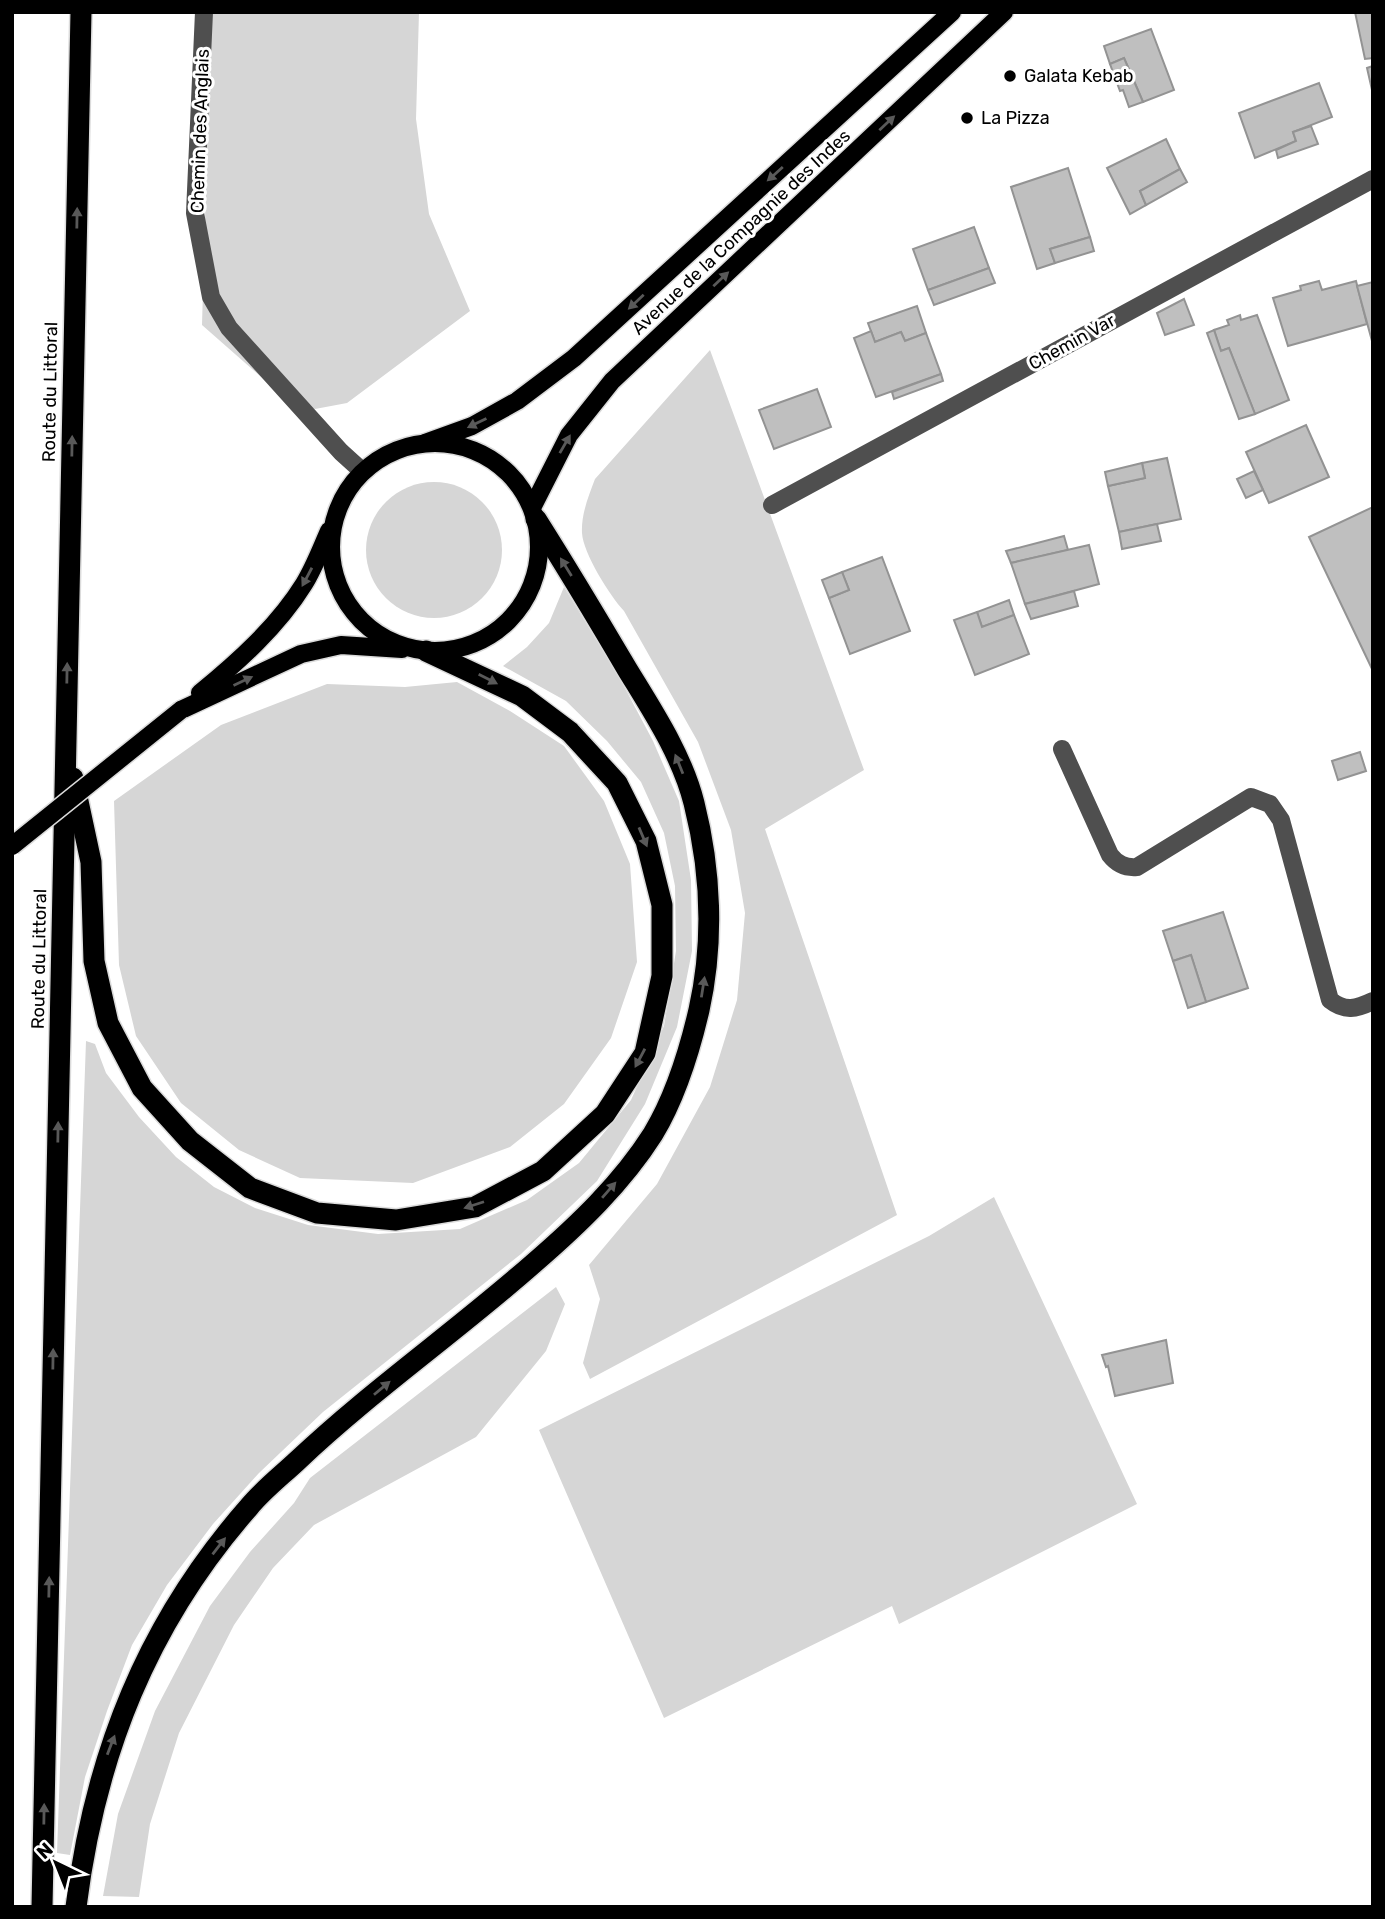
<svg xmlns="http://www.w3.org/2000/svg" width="1385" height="1919" font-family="Rubik,sans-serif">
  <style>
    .green { fill: #d6d6d6 }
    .building { fill: #bfbfbf; stroke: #939393; stroke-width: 2 }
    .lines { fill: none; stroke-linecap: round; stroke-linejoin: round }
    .major-casing { stroke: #dbdbdb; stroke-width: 21 }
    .highway-casing { stroke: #dbdbdb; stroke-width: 24 }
    .minor { stroke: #4f4f4f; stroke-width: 18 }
    .major { stroke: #000; stroke-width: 18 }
    .highway { stroke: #000; stroke-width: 21 }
    .major-bridge-casing { stroke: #dbdbdb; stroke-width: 21; stroke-linecap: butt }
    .major-bridge { stroke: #000; stroke-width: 18 }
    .oneway { fill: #595959 }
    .poi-dot { fill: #000; stroke: #fff; stroke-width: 2.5 }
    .labels { text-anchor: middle; stroke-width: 6; stroke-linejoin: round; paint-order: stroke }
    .poi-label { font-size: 18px; fill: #000; stroke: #fff; text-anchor: start }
    .street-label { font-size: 18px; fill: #000; stroke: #fff }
  </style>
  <rect width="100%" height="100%" fill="#fff"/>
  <g class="green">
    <path d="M211,12H419L416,119L429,214L470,311L347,403L315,409L285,398L202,325Z"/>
    <path d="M710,350L864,770L765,829L897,1215L590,1379L583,1363L600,1299L589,1265L657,1184L710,1087L737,1000L745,913L731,830L698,742L624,611C610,596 583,553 582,533C581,514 589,495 595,479Z"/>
    <circle cx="434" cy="550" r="68"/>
    <path d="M564,587L618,675L653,741L679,801L691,880L692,951L677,1027L645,1104L597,1181L521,1254L323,1412L259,1473L213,1524L167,1585L132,1645L107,1711L85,1777L70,1855L57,1853L86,1041L95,1044L106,1073L139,1117L176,1157L214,1187L255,1208L308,1225L378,1234L460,1229L527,1200L579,1163L631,1100L664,1026L676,951L675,886L664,833L641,782L607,741L566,701L503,666L527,647L549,623Z"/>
    <path d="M457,682L510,711L564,746L604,801L630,864L637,962L611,1038L564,1104L510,1147L413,1183L300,1178L239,1150L181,1103L136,1036L119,965L114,801L221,725L327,684L405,687Z"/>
    <path d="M994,1197L1137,1504L899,1624L892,1606L664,1718L539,1430L929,1236Z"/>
    <path d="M556,1287L565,1304L546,1351L476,1437L314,1525L273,1568L234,1625L179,1733L150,1824L139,1897L103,1896L118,1814L155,1711L210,1606L250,1552L294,1503L310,1478Z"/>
  </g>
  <g class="building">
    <path d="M1355,12H1373V58L1365,59Z"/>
    <path d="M1151,29L1174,90L1143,102L1124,58L1110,64L1104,46Z"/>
    <path d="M1124,58L1143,102L1129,107L1123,90L1120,91L1110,64Z"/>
    <path d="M1373,66V89L1372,90L1367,68Z"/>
    <path d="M1319,83L1332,117L1293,132L1296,141L1255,158L1239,113Z"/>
    <path d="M1311,126L1318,144L1278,158L1276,150L1296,141L1293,132Z"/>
    <path d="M1166,139L1180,169L1140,191L1146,205L1130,214L1107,168Z"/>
    <path d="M1068,168L1090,237L1050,249L1055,263L1037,269L1011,187Z"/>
    <path d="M1180,169L1187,182L1146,205L1140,191Z"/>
    <path d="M974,227L989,268L928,290L913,249Z"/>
    <path d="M1090,237L1094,251L1055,263L1050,249Z"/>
    <path d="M989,268L995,283L934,305L928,290Z"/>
    <path d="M1319,281L1322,290L1356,281L1367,324L1288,346L1273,298L1301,290L1300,286Z"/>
    <path d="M1373,282V341H1372L1357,286Z"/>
    <path d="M1184,299L1194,325L1165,335L1157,313Z"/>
    <path d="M917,306L926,333L905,341L901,332L875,342L868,323Z"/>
    <path d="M1240,315L1241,320L1257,315L1289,400L1255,414L1229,348L1221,351L1214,330L1229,325L1227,320Z"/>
    <path d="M1214,330L1221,351L1229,348L1255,414L1239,419L1207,333Z"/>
    <path d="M871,331L875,342L901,332L905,341L926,333L941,374L876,397L854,338Z"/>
    <path d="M941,374L943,381L894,399L892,392Z"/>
    <path d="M817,389L831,427L774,449L759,410Z"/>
    <path d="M1306,425L1329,477L1269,503L1246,452Z"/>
    <path d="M1167,458L1181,519L1119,532L1108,486L1145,478L1142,463Z"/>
    <path d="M1142,463L1145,478L1108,486L1105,472Z"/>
    <path d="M1254,471L1263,490L1246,498L1237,479Z"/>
    <path d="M1373,507V671L1309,537Z"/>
    <path d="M1157,524L1161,541L1122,549L1119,532Z"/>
    <path d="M1064,536L1068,550L1011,563L1006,551Z"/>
    <path d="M1089,545L1099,584L1025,604L1011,563Z"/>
    <path d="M882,557L910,631L850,654L829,598L849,590L842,572Z"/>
    <path d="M842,572L849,590L829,598L822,580Z"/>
    <path d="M1074,591L1078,606L1031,619L1025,604Z"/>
    <path d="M1009,600L1014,615L982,627L977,612Z"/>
    <path d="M977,612L982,627L1014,615L1029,654L975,675L954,620Z"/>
    <path d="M1360,752L1366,771L1338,780L1332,761Z"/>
    <path d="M1223,912L1248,988L1206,1002L1191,955L1173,961L1163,931Z"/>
    <path d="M1191,955L1206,1002L1188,1008L1173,961Z"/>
    <path d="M1166,1340L1173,1383L1115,1396L1108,1366L1106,1367L1102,1355Z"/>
  </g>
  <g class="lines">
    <defs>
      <g id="major">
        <path d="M425,443L472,426L517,401L574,358L952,12"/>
        <circle cx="435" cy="547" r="104"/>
        <path d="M534,504L569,435L612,381L1004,12"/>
        <path d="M200,693C238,662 278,626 304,584C314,568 321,549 329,531"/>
        <path d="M181,710L301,654L341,645L402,649"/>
      </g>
      <g id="highway">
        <path d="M73,778L91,862L94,961L108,1023L142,1088L190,1141L250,1188L317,1213L396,1220L475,1207L543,1171L605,1114L645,1053L662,976V905L646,841L617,783L570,732L522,696L426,651"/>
        <path d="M42,1907L81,12"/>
        <path d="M76,1907C95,1755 147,1623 249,1507C263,1490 281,1476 297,1461C372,1390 457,1331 534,1263C578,1225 622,1183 653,1134C676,1096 689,1053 699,1010C714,942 711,870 694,803C682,755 652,710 627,669C597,618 567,568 536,519"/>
      </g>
    </defs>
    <use href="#major" class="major-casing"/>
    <use href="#highway" class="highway-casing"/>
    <g class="minor">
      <path d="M204,12L195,213L211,297L229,328L341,452L362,471"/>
      <path d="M772,505L1373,179"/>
      <path d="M1062,749L1110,855C1117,864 1125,868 1137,867L1251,797L1270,804L1281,820L1330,1000C1345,1012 1356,1009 1373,1001"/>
    </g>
    <use href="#major" class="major"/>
    <use href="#highway" class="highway"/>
    <defs>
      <path id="major-bridge" d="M12,846L181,710"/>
    </defs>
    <use href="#major-bridge" class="major-bridge-casing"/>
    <use href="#major-bridge" class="major-bridge"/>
  </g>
  <defs><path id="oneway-solid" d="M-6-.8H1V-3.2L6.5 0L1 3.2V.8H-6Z" transform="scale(1.75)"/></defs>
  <g class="oneway">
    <use href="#oneway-solid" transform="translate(887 123) rotate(-43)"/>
    <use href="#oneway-solid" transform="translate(775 174) rotate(138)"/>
    <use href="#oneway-solid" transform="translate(77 218) rotate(-89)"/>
    <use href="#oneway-solid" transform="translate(721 279) rotate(-43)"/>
    <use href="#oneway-solid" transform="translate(636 302) rotate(137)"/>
    <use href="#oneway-solid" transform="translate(477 423) rotate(154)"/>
    <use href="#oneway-solid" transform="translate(565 444) rotate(-60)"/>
    <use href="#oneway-solid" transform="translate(72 446) rotate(-89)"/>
    <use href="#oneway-solid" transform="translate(566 567) rotate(-122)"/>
    <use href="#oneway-solid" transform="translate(307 577) rotate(118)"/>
    <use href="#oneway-solid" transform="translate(67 673) rotate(-89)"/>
    <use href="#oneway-solid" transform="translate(488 679) rotate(27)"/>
    <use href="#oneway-solid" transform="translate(243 681) rotate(-25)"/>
    <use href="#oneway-solid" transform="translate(679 764) rotate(-112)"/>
    <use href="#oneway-solid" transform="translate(643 837) rotate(67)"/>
    <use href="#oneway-solid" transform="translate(703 987) rotate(-81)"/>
    <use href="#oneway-solid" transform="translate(640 1058) rotate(118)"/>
    <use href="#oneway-solid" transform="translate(58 1132) rotate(-89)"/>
    <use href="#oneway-solid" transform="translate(609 1190) rotate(-49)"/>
    <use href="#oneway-solid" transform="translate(474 1205) rotate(162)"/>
    <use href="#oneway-solid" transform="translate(53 1359) rotate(-89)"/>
    <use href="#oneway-solid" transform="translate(382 1388) rotate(-40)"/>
    <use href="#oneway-solid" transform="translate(219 1546) rotate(-52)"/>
    <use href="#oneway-solid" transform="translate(49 1587) rotate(-89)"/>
    <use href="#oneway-solid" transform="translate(111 1745) rotate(-69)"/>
    <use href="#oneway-solid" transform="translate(44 1814) rotate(-89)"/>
  </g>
  <g class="poi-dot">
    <circle cx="1010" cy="76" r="7"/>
    <circle cx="967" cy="118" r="7"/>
  </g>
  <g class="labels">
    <g class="poi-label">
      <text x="1024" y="82">Galata Kebab</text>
      <text x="981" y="124">La Pizza</text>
    </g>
    <g class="street-label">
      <text transform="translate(200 131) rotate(-88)" y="6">Chemin des Anglais</text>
      <text transform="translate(741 232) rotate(-43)" y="6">Avenue de la Compagnie des Indes</text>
      <text transform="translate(1072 342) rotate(-29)" y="6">Chemin Var</text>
      <text transform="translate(50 392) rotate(-89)" y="6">Route du Littoral</text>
      <text transform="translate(39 959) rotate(-89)" y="6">Route du Littoral</text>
    </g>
  </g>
  <rect width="1385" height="1919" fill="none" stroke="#000000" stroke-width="28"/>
  <g transform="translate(56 1863) rotate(317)" stroke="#ffffff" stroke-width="5" paint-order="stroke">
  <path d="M0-5L12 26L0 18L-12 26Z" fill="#000000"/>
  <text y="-10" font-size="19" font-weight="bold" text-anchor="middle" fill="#000000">N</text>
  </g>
</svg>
